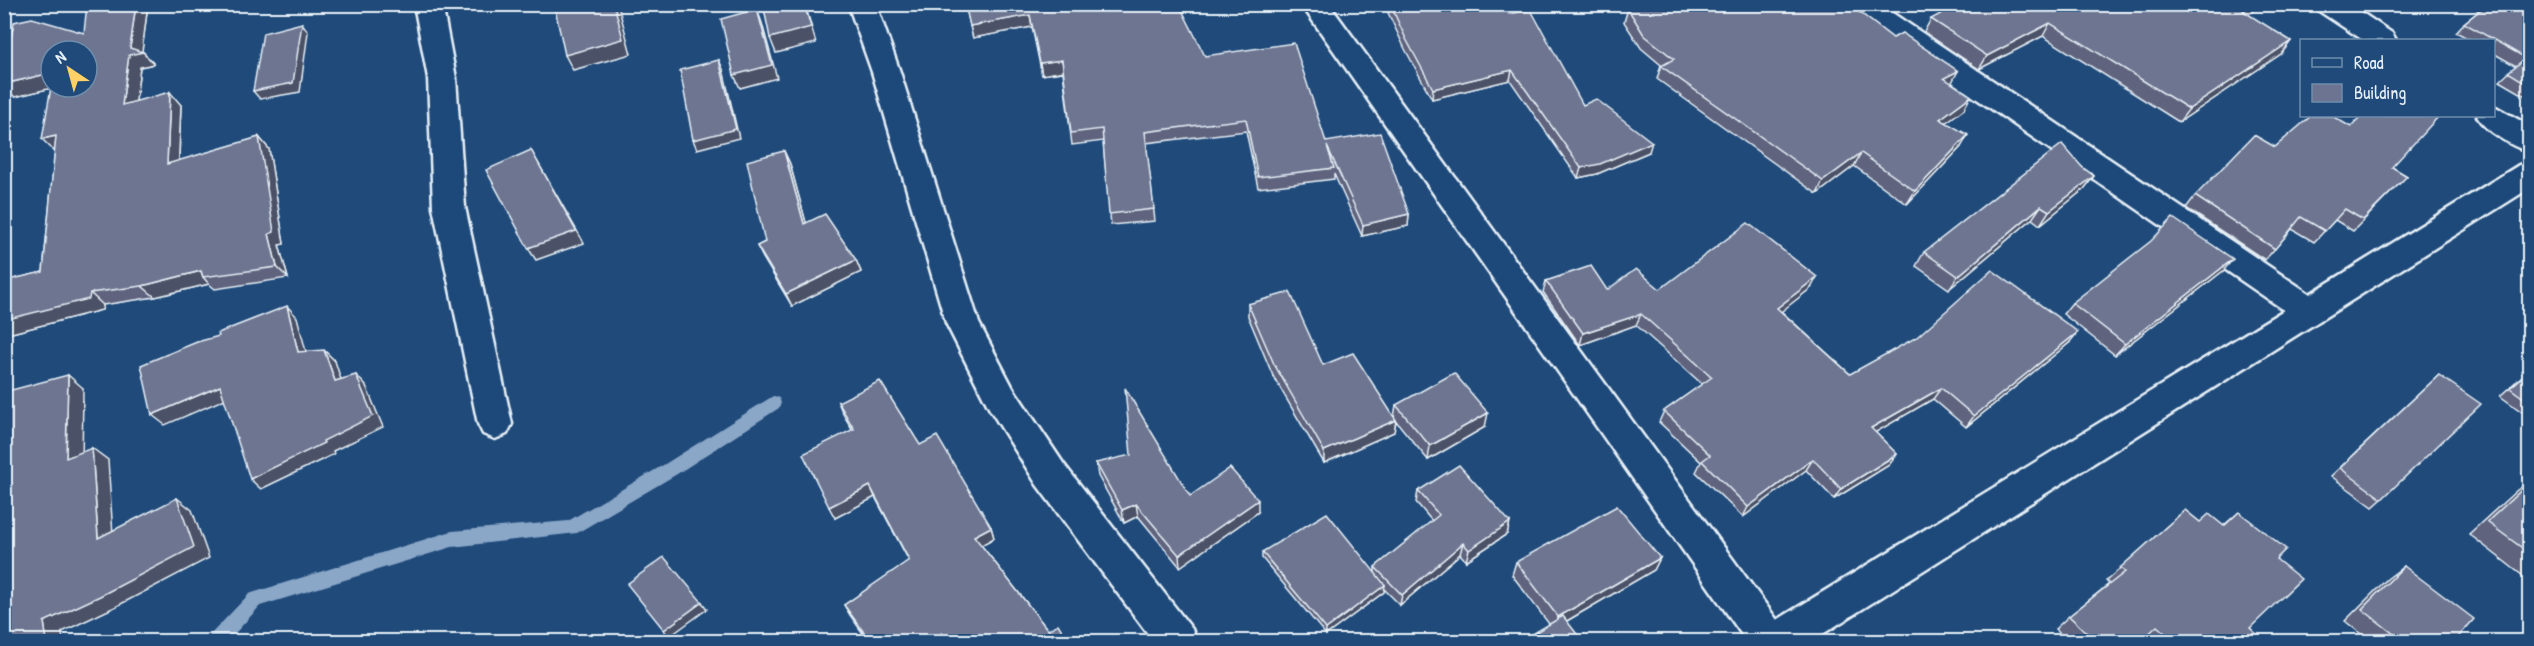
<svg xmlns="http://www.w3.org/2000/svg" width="2534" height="646" font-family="'Patrick Hand',sans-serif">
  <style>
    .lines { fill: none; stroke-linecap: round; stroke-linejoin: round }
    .stream { fill: #8aa7c7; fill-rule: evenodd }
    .minor-casing { stroke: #e8f1f8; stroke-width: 5 }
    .minor { fill: #1f4a7a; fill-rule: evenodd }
    .wall { fill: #5e647d; stroke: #e8f1f8; stroke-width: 1.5 }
    .shaded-wall { fill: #4c5166; stroke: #e8f1f8; stroke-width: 1.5 }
    .building { fill: #6d7491; stroke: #e8f1f8; stroke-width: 1.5 }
  </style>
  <rect width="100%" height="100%" fill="#1f4a7a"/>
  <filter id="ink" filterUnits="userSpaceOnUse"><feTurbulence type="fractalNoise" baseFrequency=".0167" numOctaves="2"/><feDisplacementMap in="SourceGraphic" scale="12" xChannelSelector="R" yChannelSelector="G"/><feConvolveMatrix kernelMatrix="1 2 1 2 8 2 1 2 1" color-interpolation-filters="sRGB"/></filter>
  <g filter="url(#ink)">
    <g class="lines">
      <path class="stream" d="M773,396L779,398L781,403L779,408L677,474L577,533L452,547L260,606L227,642H206L209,636L249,594L255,592L452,531L568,521L665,464Z"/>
      <defs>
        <g id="minor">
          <path d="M414,4H442L456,78L465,207L512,424L507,434L495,439L483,434L478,424L433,207L428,78Z"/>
          <path d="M848,4H876L900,72L979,323L1013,388L1063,463L1192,629L1197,642H1154L1037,485L989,408L946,323L872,72Z"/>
          <path d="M1301,4H1329L1777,620L2284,310L1849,11L1846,4H1879L2310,294L2519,165L2530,162V188L1810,642H1747Z"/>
          <path d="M2316,4H2349L2392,33L2396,40H2363L2319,11Z"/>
          <path d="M2494,106L2530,126V152C2513,147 2484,131 2477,116H2494Z"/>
        </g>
      </defs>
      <use href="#minor" class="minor-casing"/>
      <use href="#minor" class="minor"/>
    </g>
    <g class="wall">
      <path d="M148,4L142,51L154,64L140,67L136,101L181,105L179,161L259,137L269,149L284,244L279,245L288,278L215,289L209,284L155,297L103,305L102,310L4,335V281L43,272L55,151L51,88L15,97L84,33Z"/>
      <path d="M965,4L1039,10L1205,56L1326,142L1409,214L1408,226L1362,236L1334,174V179L1258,188L1246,131L1146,143L1155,221L1111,225L1103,141L1072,145L1063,72L1042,75L1032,27L973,38Z"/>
      <path d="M1384,4H1505L1509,14L1583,105L1649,152L1597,174L1578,178L1510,80L1432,99L1405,49Z"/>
      <path d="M2480,4H2529V98L2500,81L2516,66L2493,53V40H2471L2456,32L2464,23L2479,11L2476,9Z"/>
      <path d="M1628,9L1951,83L1964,109L1946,122L1961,147L1907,204L1854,166L1817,194L1657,79L1661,65L1641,48L1624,22Z"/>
      <path d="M2248,15L2291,41L2281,54L2179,122L2043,36L1979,69L1924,32L1931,19Z"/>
      <path d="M2275,147L2392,167L2407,176L2353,231L2335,220L2314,242L2292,229L2265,260L2186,208L2195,196Z"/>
      <path d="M784,151L790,164L806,223L856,260L861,272L792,306L763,258L757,246L765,242Z"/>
      <path d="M2082,167L2094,176L2084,189L2040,225L2032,219L1949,289L1916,266L1924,252Z"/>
      <path d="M2223,271L2115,355L2063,314L2072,303Z"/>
      <path d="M1546,281L1607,290L1811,288L1781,311L1850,374L2069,343L1966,427L1933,399L1875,432L1897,454L1889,465L1834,499L1806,470L1743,517L1696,472L1701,462L1659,422L1664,411L1702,384L1636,325L1580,345L1543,292Z"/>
      <path d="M1248,304L1323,365L1394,417L1396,405L1485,427L1428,460L1396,421L1394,432L1324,463L1273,376L1248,316Z"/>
      <path d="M2529,370V417L2500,396Z"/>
      <path d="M2439,375L2382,499L2373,507L2331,476Z"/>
      <path d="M838,402L920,445L991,527L994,538L981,545L1048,630L1069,642H869L850,615L844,605L909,561L875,497L835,518L852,429L843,414Z"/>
      <path d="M1096,463L1190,496L1258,512L1180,567L1138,516L1124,523L1098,476Z"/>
      <path d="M2529,482V577L2527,579L2469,534L2517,490Z"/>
      <path d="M1418,491L1510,522L1507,534L1466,561L1460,554L1400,605L1384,589V592L1326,635L1262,558V552L1375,572V567L1432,521L1416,502Z"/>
      <path d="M2185,510L2200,522L2223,526L2239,512L2276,559L2250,628L2265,642H2145L2142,639L2140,642H2069L2055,629L2069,616L2109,584L2106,581Z"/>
      <path d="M1660,558L1654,570L1567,621L1549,624L1512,575L1516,562Z"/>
      <path d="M2404,566L2454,642H2371L2345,621L2387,579Z"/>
    </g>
    <g class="shaded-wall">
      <path d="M136,4H148L142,52H143L154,64L140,67L134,117L122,105Z"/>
      <path d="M614,4L618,5L631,54L573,70L565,55Z"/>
      <path d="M804,4H805L816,43L776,53L770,38Z"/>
      <path d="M2254,4H2264L2233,24L2243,11Z"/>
      <path d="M757,9L762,23L777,78L740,88L734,75Z"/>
      <path d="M1030,15L1032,27L973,38L970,26Z"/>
      <path d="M302,23L308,32L300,92L260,99L253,91Z"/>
      <path d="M2050,23L2043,36L1979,69L1987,56Z"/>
      <path d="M2291,41L2281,54L2179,122L2189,109Z"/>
      <path d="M719,60L723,69L739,138L697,149L693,140Z"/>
      <path d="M1062,60L1064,71L1042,75L1040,63Z"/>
      <path d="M1512,70L1510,80L1432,99L1433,89Z"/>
      <path d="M1958,71L1951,84L1944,78Z"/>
      <path d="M51,73V87H56L15,97L4,87V84Z"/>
      <path d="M170,92L181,105L178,176L167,164Z"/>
      <path d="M1971,96L1964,109L1933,132L1940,119Z"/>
      <path d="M1968,135L1961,147L1907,204L1915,191Z"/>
      <path d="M56,136L55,152L42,139Z"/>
      <path d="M259,137L269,149L284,244L279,245L288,278L277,267L269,234Z"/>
      <path d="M1652,142L1649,152L1597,174L1578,178L1581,168Z"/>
      <path d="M531,150L584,243L536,260L528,248Z"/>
      <path d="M784,151L790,164L810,237L804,224Z"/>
      <path d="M1861,153L1854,166L1817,194L1823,181Z"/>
      <path d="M2094,176L2084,189L2040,225L2049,211Z"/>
      <path d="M2041,206L2032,219L1949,289L1958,276Z"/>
      <path d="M1409,214L1408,226L1362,236L1363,225Z"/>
      <path d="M2233,259L2223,271L2115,355L2125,344Z"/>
      <path d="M856,260L861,272L792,306L786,294Z"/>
      <path d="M201,271L203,277L209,284L155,297L142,286Z"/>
      <path d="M1817,277L1811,288L1772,319L1777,308Z"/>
      <path d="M90,293L103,305L102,310L4,335V320Z"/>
      <path d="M287,306L297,317L309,363L298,352Z"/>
      <path d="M1641,314L1636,325L1580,345L1583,333Z"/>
      <path d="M2078,332L2069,343L1966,427L1974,416Z"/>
      <path d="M324,350L335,361L345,392L335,381Z"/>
      <path d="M68,375L83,388L82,470L66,458Z"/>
      <path d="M356,375L366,386L383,427L333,451L334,454L261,489L250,479L323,441Z"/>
      <path d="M220,386L232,396L165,425L152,415Z"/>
      <path d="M1941,388L1933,399L1864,439L1871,428Z"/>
      <path d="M1488,413L1485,427L1428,460L1430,446Z"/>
      <path d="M1396,420L1394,432L1324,463V451Z"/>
      <path d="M92,448L108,460L114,550L98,538Z"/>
      <path d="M1897,454L1889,465L1834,499L1841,489Z"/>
      <path d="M1813,459L1806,470L1743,517L1748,507Z"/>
      <path d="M870,486L875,497L835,518L829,507Z"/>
      <path d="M177,498L192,510L209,558L117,606L62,632L63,642H47L44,622Z"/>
      <path d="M1258,500V512L1180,567L1179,555Z"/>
      <path d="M1136,504L1138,516L1124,523L1122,510Z"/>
      <path d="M1510,522L1507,534L1466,561L1469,550Z"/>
      <path d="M991,527L994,538L978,547L974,536Z"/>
      <path d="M1463,543L1460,554L1400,605L1402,595Z"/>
      <path d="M1660,558L1654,570L1553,629L1558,617Z"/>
      <path d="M1385,585L1384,592L1326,635V629Z"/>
      <path d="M702,602L707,609L669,637L664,630Z"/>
      <path d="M942,633L946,642H929Z"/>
    </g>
    <g class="building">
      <path d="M87,4H136L130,48L143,52L129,55L122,105L170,92L167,164L259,137L274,232L269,234L277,267L203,277L201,271L142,286L90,293L89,299L4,320V281L43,272L56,136L42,139L51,87H87V51H51V73L4,84V73L14,22L32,18L84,33Z"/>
      <path d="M554,4H614L623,39L565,55Z"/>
      <path d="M763,4H804L811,27L770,38Z"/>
      <path d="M965,4H1038L1039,10L1072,4H1179L1205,56L1294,43L1326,142L1380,133L1409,214L1363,225L1327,146L1334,168L1258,177L1246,119L1145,132L1154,209L1109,214L1102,129L1071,133L1062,60L1040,63L1030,15L970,26Z"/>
      <path d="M1390,4H1505L1509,14L1531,10L1583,105L1596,99L1652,142L1600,164L1581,168L1512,70L1433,89L1406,39Z"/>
      <path d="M1637,4H1849L1893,38L1902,33L1958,71L1944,78L1971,96L1940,119L1968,135L1915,191L1861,153L1823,181L1661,66L1674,59L1644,35L1628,9Z"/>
      <path d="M1959,4H2254L2243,11L2291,41L2189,109L2050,23L1987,56L1931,19Z"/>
      <path d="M2488,4H2529V85L2508,72L2526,58L2464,23Z"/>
      <path d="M757,9L772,65L734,75L721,19Z"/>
      <path d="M302,23L293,83L253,91L263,33Z"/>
      <path d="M719,60L736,129L693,140L680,70Z"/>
      <path d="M2311,116H2332L2351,127L2362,116H2439L2392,167L2407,176L2363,220L2345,209L2325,231L2301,217L2275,249L2195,196L2254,135L2275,147Z"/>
      <path d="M2062,144L2082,167L2094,176L2049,211L2041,206L1958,276L1924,252Z"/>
      <path d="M531,150L576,231L528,248L486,170Z"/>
      <path d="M784,151L804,224L825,214L856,260L786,294L757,246L765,242L747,161Z"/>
      <path d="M2173,218L2233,259L2125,344L2072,303L2151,241Z"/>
      <path d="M1748,223L1817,277L1777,308L1850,374L1917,337L1992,270L2078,332L1974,416L1941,388L1871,428L1897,454L1841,489L1813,459L1748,507L1702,461L1710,455L1664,411L1712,377L1641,314L1583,333L1546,281L1591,266L1607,290L1636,269L1660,289Z"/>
      <path d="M1290,292L1323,365L1353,353L1396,420L1324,451L1274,364L1248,304Z"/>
      <path d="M287,306L298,352L324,350L335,381L356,375L373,416L323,441L324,443L250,479L220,386L152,415L141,365L197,342L219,336L218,333Z"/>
      <path d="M2529,371V402L2510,388Z"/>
      <path d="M1454,373L1488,413L1430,446L1396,405Z"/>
      <path d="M68,375L66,458L92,448L98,538L177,498L194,547L100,596L44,622L47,642H4V524L9,522L6,446L4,447V392Z"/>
      <path d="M2439,375L2481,404L2382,499L2340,468Z"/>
      <path d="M880,381L920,445L937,436L991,527L974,536L1048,630L1058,624L1069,642H946L942,633L929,642H871L844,605L909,560L870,486L829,507L803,454L854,429L838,402Z"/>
      <path d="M1125,388L1190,496L1230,468L1258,500L1179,555L1136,504L1122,510L1096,463L1131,455Z"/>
      <path d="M1459,465L1510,522L1469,550L1463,543L1402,595L1375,567L1439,515L1418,491Z"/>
      <path d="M2529,483V553L2487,522Z"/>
      <path d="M1617,506L1660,558L1558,617L1516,562Z"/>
      <path d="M2185,510L2200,522L2209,514L2224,526L2239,512L2286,549L2276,559L2301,579L2250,628L2265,642H2175L2157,626L2140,642H2077L2087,633L2069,616L2125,572L2120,568Z"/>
      <path d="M1327,513L1385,585L1326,629L1262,552Z"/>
      <path d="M664,557L702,602L664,630L627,584Z"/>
      <path d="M2404,566L2474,619L2454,642H2404L2362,609Z"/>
      <path d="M1563,616L1583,642H1519Z"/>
    </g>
  </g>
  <rect width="2534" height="646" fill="none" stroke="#1f4a7a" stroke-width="24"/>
  <rect x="12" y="12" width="2510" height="622" fill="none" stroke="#e8f1f8" stroke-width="2" filter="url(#ink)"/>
  <rect x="2300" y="39" width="195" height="78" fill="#1f4a7a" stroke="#6f8dac" stroke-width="1.5"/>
  <rect x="2312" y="58" width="30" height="9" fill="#1f4a7a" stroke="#6f8dac" stroke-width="1.5"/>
  <text x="2354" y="69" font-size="18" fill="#e8f1f8">Road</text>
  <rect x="2312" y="84" width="30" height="18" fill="#6d7491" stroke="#6f8dac" stroke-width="1.5"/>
  <text x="2354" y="99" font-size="18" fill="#e8f1f8">Building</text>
  <g transform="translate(69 69) rotate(324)"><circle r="28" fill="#1f4a7a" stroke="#6f8dac" stroke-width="1.5"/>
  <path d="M0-4.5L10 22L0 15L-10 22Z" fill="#ffd166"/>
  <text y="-9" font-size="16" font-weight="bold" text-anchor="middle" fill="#e8f1f8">N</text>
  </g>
</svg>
